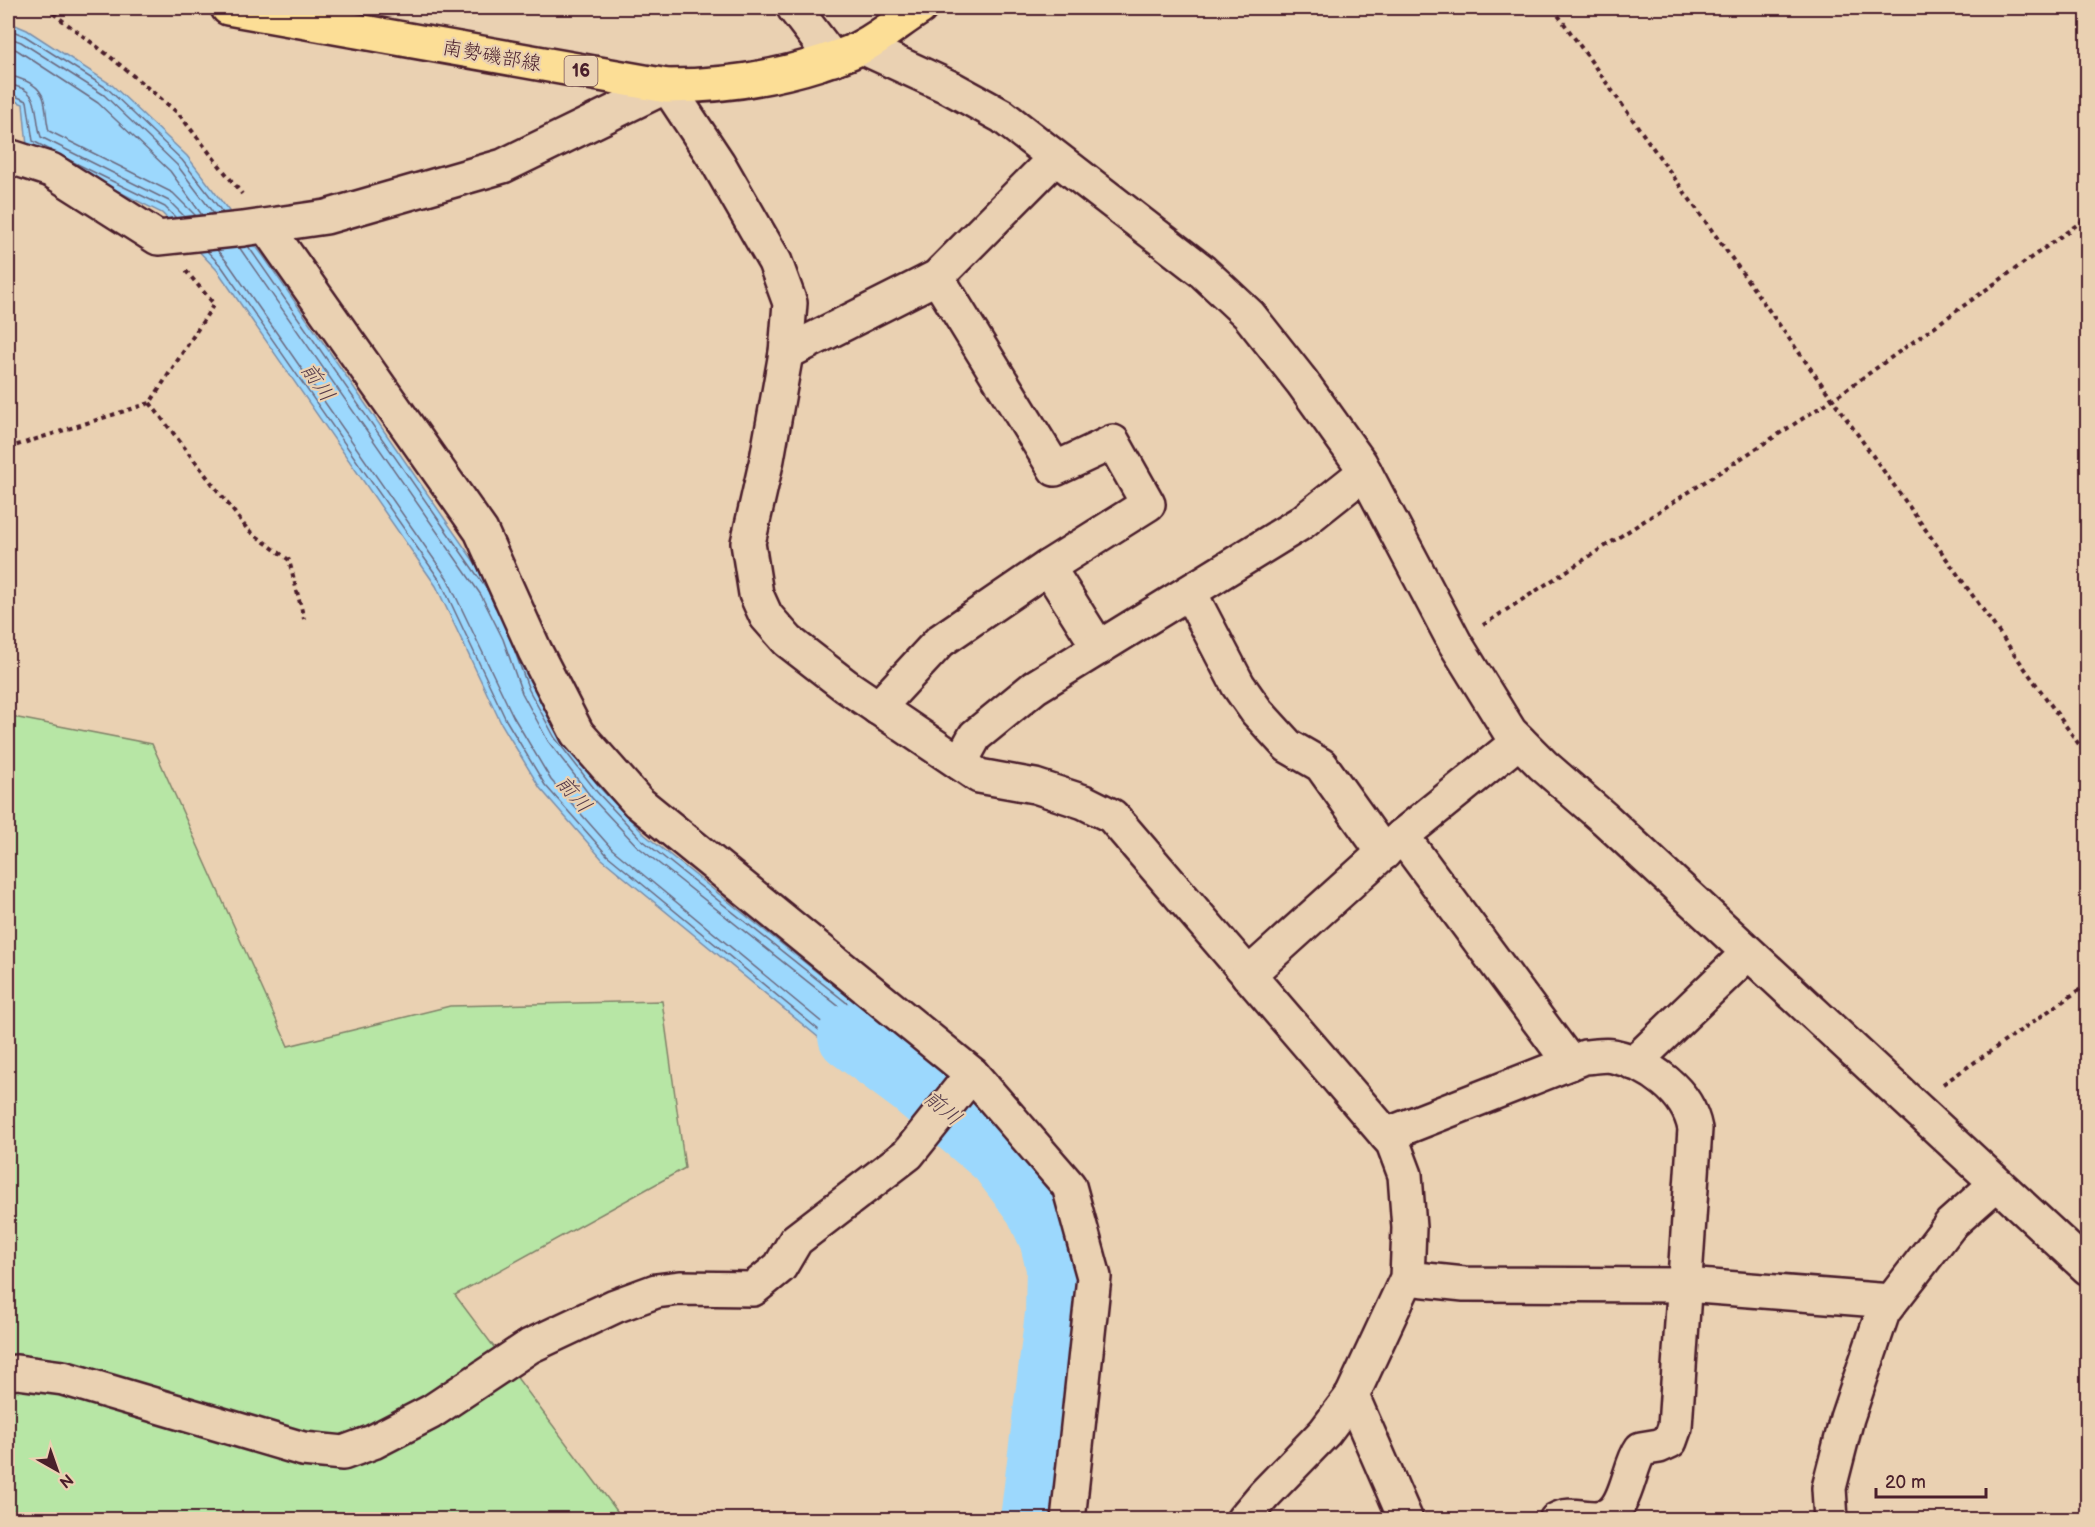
<svg xmlns="http://www.w3.org/2000/svg" width="2095" height="1527" font-family="'Balsamiq Sans','Klee One',sans-serif">
  <style>
    .green { fill: #b7e6a5; stroke: #808268; stroke-width: 1.5 }
    .water { fill: #9cd8fd; stroke: #7b8ea9; stroke-width: 1.5 }
    .lines { fill: none; stroke-linecap: round; stroke-linejoin: round }
    .shore { stroke: #6b697f; stroke-width: 1.5 }
    .river { stroke: #9cd8fd; stroke-width: 66 }
    .minor-casing { stroke: #4a1f2b; stroke-width: 38 }
    .major-casing { stroke: #4a1f2b; stroke-width: 38 }
    .path { stroke: #4a1f2b; stroke-width: 4; stroke-dasharray: 4.5 4.5; stroke-linecap: butt }
    .minor { stroke: #ead1b2; stroke-width: 33 }
    .major { stroke: #fcde96; stroke-width: 33 }
    .labels { text-anchor: middle; stroke-width: 4.5; stroke-linejoin: round; paint-order: stroke }
    .shield { fill: #ead1b2; stroke: #7a5454; stroke-width: 1.5 }
    .shield-label { font-size: 18px; font-weight: bold; fill: #4a1f2b }
    .street-label { font-size: 20px; fill: #4a1f2b; stroke: #ead1b2 }
    .water-label { font-size: 21px; font-style: italic; fill: #563b4a; stroke: #ead1b2 }
  </style>
  <rect width="100%" height="100%" fill="#ead1b2"/>
  <filter id="ink" filterUnits="userSpaceOnUse"><feTurbulence type="fractalNoise" baseFrequency=".0167" numOctaves="2"/><feDisplacementMap in="SourceGraphic" scale="12" xChannelSelector="R" yChannelSelector="G"/><feConvolveMatrix kernelMatrix="1 2 1 2 8 2 1 2 1" color-interpolation-filters="sRGB"/></filter>
  <g filter="url(#ink)">
    <path class="green" d="M8,716L152,744L288,1046L450,1006L662,1001L685,1168L455,1295L623,1519H8Z"/>
    <path class="water" d="M8,22L27,30L112,85L187,156L264,257L493,589L515,633L534,687L560,734L601,789L645,835L941,1071L909,1112L602,859L540,788L501,723L436,586L217,270L162,213L27,146L23,104L8,98Z"/>
    <g class="lines">
      <g class="shore">
        <path d="M8,29L25,36L108,89L182,160L223,213"/>
        <path d="M8,37L21,42L104,95L177,165L214,214"/>
        <path d="M8,46L17,50L98,103L170,171L202,215"/>
        <path d="M8,76C15,76 20,79 26,81C51,92 43,110 49,131L173,193L196,216"/>
        <path d="M8,85C43,88 33,113 41,137L169,201L185,217"/>
        <path d="M8,93L27,101L33,141L54,152"/>
        <path d="M65,158L165,207L176,218"/>
        <path d="M248,246L454,542L488,591L495,607"/>
        <path d="M217,250L228,263L447,578L513,716L551,780L612,849L905,1091H909L921,1075L920,1071L637,846L592,798L548,741L522,693L503,639L481,595L239,247"/>
        <path d="M207,251L222,267L441,582L506,720L545,785L607,855L906,1102H910L931,1074V1070L641,839L597,792L555,738L529,690L514,649"/>
        <path d="M870,1044L908,1073L907,1078H904L869,1050L868,1046Z"/>
      </g>
      <path class="river" d="M851,1036L914,1083L1000,1156L1037,1205L1052,1238L1059,1267L1058,1314L1033,1520"/>
      <defs>
        <g id="minor">
          <path d="M794,8L833,59"/>
          <path d="M862,47L951,88L1002,116L1202,271L1249,315L1302,382L1360,463L1455,643L1510,732L1543,765L1605,819L2088,1268"/>
          <path d="M8,156L51,170L158,238L243,229L326,217L503,166L667,86L718,163L775,262L790,303L786,353L767,459L748,543L756,594L766,616L788,641L846,686L979,776L1035,786L1084,802L1112,816L1393,1143L1405,1175L1409,1228L1407,1278L1352,1396L1325,1432L1264,1495L1243,1520"/>
          <path d="M266,226L481,531L535,651L577,733L638,802L972,1074L1069,1186L1094,1277L1068,1520"/>
          <path d="M786,353L937,277L1055,158"/>
          <path d="M1048,567L1099,648"/>
          <path d="M1190,593L1238,685L1257,712L1288,746L1321,765L1384,853"/>
          <path d="M878,708L940,641L1048,567L1148,504L1113,442L1055,469L937,277"/>
          <path d="M960,763L975,736L1035,687L1301,523L1365,472"/>
          <path d="M1402,836L1570,1063"/>
          <path d="M1248,975L1402,836L1519,741"/>
          <path d="M1634,1063L1748,953"/>
          <path d="M1386,1135L1585,1057C1593,1057 1604,1054 1613,1056C1650,1064 1688,1091 1695,1129L1675,1427L1670,1441L1659,1446L1641,1449C1628,1467 1627,1511 1603,1517C1587,1521 1571,1511 1556,1520"/>
          <path d="M1407,1278L1464,1284L1685,1285L1891,1301"/>
          <path d="M8,1373L17,1372L63,1378L303,1449L343,1453L373,1442L431,1412L530,1346L615,1306L656,1291L680,1288L753,1289L780,1267L796,1240L908,1154L972,1074"/>
          <path d="M1352,1396L1406,1520"/>
          <path d="M1831,1520L1829,1488L1847,1418L1883,1312L1951,1224L1996,1184"/>
        </g>
        <path id="major" d="M228,8L667,86C720,86 770,79 820,63C834,58 850,54 863,46C883,35 901,20 920,8"/>
      </defs>
      <use href="#minor" class="minor-casing"/>
      <use href="#major" class="major-casing"/>
      <g class="path">
        <path d="M46,8L108,55L178,113L242,194"/>
        <path d="M1553,8L2088,757"/>
        <path d="M150,403L248,530L289,560L304,619"/>
        <path d="M8,448L150,403L214,304L186,271"/>
        <path d="M1483,625L1833,399L2088,217"/>
        <path d="M1943,1084L2088,984"/>
      </g>
      <use href="#minor" class="minor"/>
      <use href="#major" class="major"/>
    </g>
  </g>
  <g class="labels">
    <rect class="shield" x="564.5" y="56" width="33" height="30" rx="4.5"/>
    <g class="shield-label">
      <text x="581" y="77">16</text>
    </g>
    <g class="street-label">
      <text transform="translate(492 55) rotate(10)" y="7">南勢磯部線</text>
    </g>
    <g class="water-label">
      <text transform="translate(318 382) rotate(55)" y="7">前川</text>
      <text transform="translate(574 794) rotate(49)" y="7">前川</text>
      <text transform="translate(943 1108) rotate(40)" y="7">前川</text>
    </g>
  </g>
  <rect width="2095" height="1527" fill="none" stroke="#ead1b2" stroke-width="30"/>
  <rect x="15" y="15" width="2065" height="1497" fill="none" stroke="#4a1f2b" stroke-width="2" filter="url(#ink)"/>
  <g transform="translate(57 1470) rotate(140)" stroke="#ead1b2" stroke-width="4.5" paint-order="stroke">
  <path d="M0-4.5L10 22L0 15L-10 22Z" fill="#4a1f2b"/>
  <text y="-9" font-size="16" font-weight="bold" text-anchor="middle" fill="#4a1f2b">N</text>
  </g>
  <path d="M1876 1488v9h110v-9" fill="none" stroke="#4a1f2b" stroke-width="3"/>
  <text x="1885" y="1488" font-size="18" fill="#4a1f2b" stroke="#ead1b2" stroke-width="4.5" paint-order="stroke">20 m</text>
</svg>
